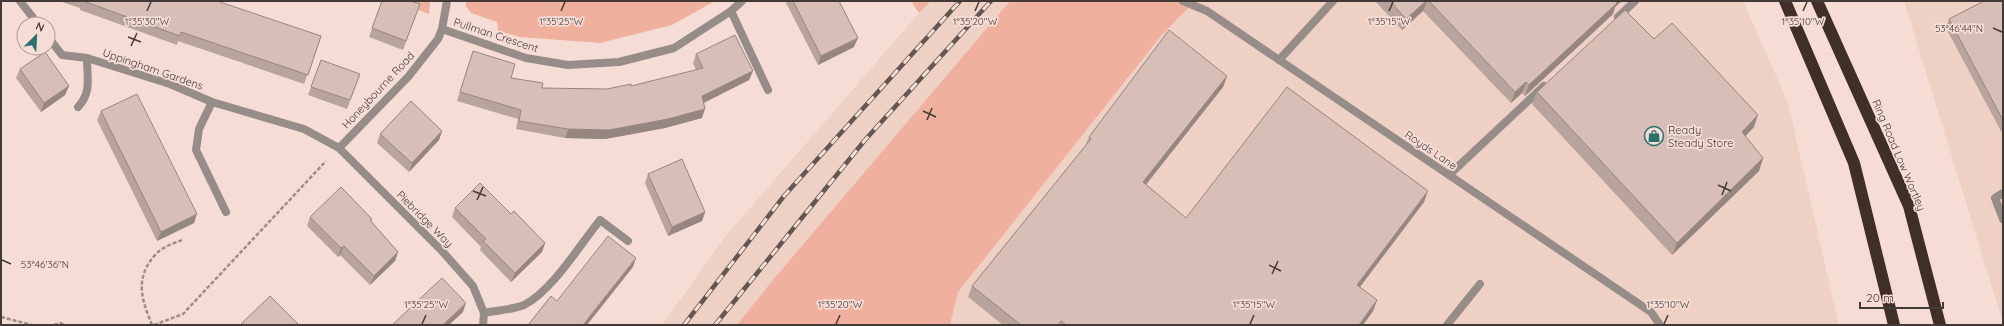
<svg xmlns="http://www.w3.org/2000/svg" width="2004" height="326" font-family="Quicksand,sans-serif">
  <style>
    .built { fill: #efd0c5 }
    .green { fill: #efb19d }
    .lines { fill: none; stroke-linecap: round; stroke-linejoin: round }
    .path { stroke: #9f8e88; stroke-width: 2.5; stroke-dasharray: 4 2; stroke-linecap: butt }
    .lane { stroke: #968c88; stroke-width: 8 }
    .street { stroke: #968c88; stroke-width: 8 }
    .highway { stroke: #402e28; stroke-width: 12 }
    .rail-casing { stroke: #625753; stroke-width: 4.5 }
    .rail { stroke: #f5ddd5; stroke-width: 3; stroke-dasharray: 9; stroke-linecap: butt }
    .wall { fill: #b9a49d }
    .shaded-wall { fill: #968680 }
    .building { fill: #d7bfb7; stroke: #968680 }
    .ticks { fill: none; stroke: #433a37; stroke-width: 1.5 }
    .labels { text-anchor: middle; stroke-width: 3.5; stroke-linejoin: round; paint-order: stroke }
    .street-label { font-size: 11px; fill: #433a37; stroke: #f5ddd5 }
    .poi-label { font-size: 11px; fill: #433a37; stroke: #f5ddd5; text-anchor: start }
    .ticks-label { font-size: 10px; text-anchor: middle; fill: #433a37; stroke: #f5ddd5; stroke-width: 3.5; stroke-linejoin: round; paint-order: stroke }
  </style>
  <rect width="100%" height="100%" fill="#f5ddd5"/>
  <g class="built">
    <path d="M931,1H1010L772,281L737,325H662L724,238L919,13Z"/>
    <path d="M1195,1H1743L1788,103L1839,325H950L958,292L1161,36Z"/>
    <path d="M1904,1H2003V323Z"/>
  </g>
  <g class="green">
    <path d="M393,1H430L429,14Z"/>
    <path d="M466,1H715L672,25L600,43L520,37L498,31L497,22L471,13L466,6Z"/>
    <path d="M911,1H931L919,13Z"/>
    <path d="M1010,1H1195L1161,36L958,292L950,325H737L772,281Z"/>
  </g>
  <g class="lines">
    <g class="path">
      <path d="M1,317L32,325"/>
      <path d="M54,325L60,323L65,325"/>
      <path d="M152,325C141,298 134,277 157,253C163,247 174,243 182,240"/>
      <path d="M154,325L183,314L326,161"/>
    </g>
    <g class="lane">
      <path d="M1183,1L1207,11L1651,312L1660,325"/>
      <path d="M1618,17L1635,1"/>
      <path d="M1279,60L1333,1"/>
      <path d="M212,102L199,129L196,150L226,212"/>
      <path d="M1449,175L1544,86"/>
      <path d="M2003,193L1995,198L2003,219"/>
      <path d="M1447,325L1480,284"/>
    </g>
    <g class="street">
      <path d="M20,1L38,24"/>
      <path d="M731,11L768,90"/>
      <path d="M442,29L526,58L568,65L619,62L674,48L731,11L742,1"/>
      <path d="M48,37L62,55L87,58L170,84L212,102L304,129L339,148L442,251L473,286L484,313L483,325"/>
      <path d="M78,107C92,92 87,78 87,58"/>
      <path d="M339,148L408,77L438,39L442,29L447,1"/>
      <path d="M484,313C497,310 512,310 524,305C551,292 580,245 600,220L628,241"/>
    </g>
    <g class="highway">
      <path d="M1785,1L1854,163L1894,325"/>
      <path d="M1817,1L1909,206L1940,325"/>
    </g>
    <defs>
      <g id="rail">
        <path d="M684,325L784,196L960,1"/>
        <path d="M715,325L865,140L991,1"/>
      </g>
    </defs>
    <use href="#rail" class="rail-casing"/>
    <use href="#rail" class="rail"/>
  </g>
  <g class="wall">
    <path d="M63,1H199L321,36L304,84L178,41L177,45L80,10V8L62,2Z"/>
    <path d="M382,1L420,4L403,50L369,37Z"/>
    <path d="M785,1H839L854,47L818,65Z"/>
    <path d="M1375,1H1622L1615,7L1613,14L1525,96L1522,93L1511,103L1423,11L1402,30Z"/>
    <path d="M2003,1V135L1946,28L1949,19Z"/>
    <path d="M1654,39L1754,127L1745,136L1763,158L1759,171L1672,255L1532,104L1537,92Z"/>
    <path d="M473,51L511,78L542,88L607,89L631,86L696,70L693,63L696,54L753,71L749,80L704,103L702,118L665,128L605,139L565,138L516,129L518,119L457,101Z"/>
    <path d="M321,60L360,74L347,109L308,95Z"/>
    <path d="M20,69L69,86L65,95L41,112L16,78Z"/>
    <path d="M1227,76L1223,87L1146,185L1186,218L1424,202L1360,287L1377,300L1373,311L1363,325H1003L968,297L972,286L1085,146L1089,137Z"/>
    <path d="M101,111L194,223L157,241L97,120Z"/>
    <path d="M442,131L439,140L409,172L377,143L380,134Z"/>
    <path d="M648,174L705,212L702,221L668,236L645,183Z"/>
    <path d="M455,208L511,214L545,243L542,252L511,282L480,250L481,247L452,217Z"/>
    <path d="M310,217L372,219L371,221L398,252L395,261L370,285L340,255L338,257L307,226Z"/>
  </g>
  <g class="shaded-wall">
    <path d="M1426,1H1427L1423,11L1402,30L1406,19Z"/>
    <path d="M1614,1H1622L1615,7L1613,14L1525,96L1529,85Z"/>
    <path d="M858,38L854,47L818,65L821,56Z"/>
    <path d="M753,71L749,80L699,105L702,96Z"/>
    <path d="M1227,76L1223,87L1139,193L1143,182Z"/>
    <path d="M1526,82L1522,93L1511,103L1515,92Z"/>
    <path d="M69,86L65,95L41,112L44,103Z"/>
    <path d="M705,109L702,118L665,128L605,139L565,138L568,129Z"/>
    <path d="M1758,115L1754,127L1737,145L1742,132Z"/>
    <path d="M442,131L439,140L409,172L412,163Z"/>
    <path d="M1763,158L1759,171L1672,255L1677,243Z"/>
    <path d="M1428,191L1424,202L1353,296L1357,285Z"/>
    <path d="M705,212L702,221L668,236L672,227Z"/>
    <path d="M197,214L194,223L157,241L161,232Z"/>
    <path d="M545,243L542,252L511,282L515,273Z"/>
    <path d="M344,246L340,255L338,257L341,248Z"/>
    <path d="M398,252L395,261L370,285L374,276Z"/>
    <path d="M636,258L633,267L587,325H583Z"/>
    <path d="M1377,300L1373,311L1363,325H1359Z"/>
    <path d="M466,303L463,312L449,325H443Z"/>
  </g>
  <g class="building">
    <path d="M83,1H199L201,2V1H217L321,36L308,75L181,32L180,36Z"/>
    <path d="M382,1H410L420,4L406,41L372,28Z"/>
    <path d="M793,1H839L858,38L821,56Z"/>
    <path d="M1390,1H1426L1406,19Z"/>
    <path d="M1429,1H1615L1617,3L1529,85L1526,82L1515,92Z"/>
    <path d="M1984,1H2003V120L1949,19Z"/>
    <path d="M1625,10L1654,39L1672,23L1758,115L1742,132L1763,158L1677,243L1537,92Z"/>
    <path d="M1169,30L1227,76L1143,182L1186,218L1287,87L1428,191L1357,285L1377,300L1359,325H1066L1061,321L1058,325H1021L972,286L1091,139L1089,137Z"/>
    <path d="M735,35L753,71L702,96L705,109L668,119L609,130L568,129L519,121L521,110L460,92L473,51L515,64L511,78L543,83L542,88L607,89L631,84V86L703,68L696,54Z"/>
    <path d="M45,52L69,86L44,103L20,69Z"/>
    <path d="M321,60L360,74L350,100L311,87Z"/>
    <path d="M137,94L197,214L161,232L101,111Z"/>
    <path d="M411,101L442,131L412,163L380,134Z"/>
    <path d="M682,159L705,212L672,227L648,174Z"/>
    <path d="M480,183L511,214L514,211L545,243L515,273L483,241L486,239L455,208Z"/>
    <path d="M341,187L372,219L370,220L398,252L374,276L344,246L341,248L310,217Z"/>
    <path d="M608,236L636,258L583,325H528L551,296L557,301Z"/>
    <path d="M442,278L466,303L443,325H392Z"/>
    <path d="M270,296L299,325H240Z"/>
  </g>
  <path class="ticks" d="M147,11L151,2M561,11L565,2M975,11L979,2M1389,11L1393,2M1803,11L1807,2M1993,28L2002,32M128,37L141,42M131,46L137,33M923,111L936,117M927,120L932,108M1718,185L1731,191M473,191L486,196M1722,195L1727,182M477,200L483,187M2,260L11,264M1269,265L1281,271M1272,274L1278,261M422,324L426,315M836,324L840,315M1250,324L1254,315M1664,324L1668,315"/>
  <defs>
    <symbol id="shop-ring" viewBox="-11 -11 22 22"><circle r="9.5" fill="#f5ddd5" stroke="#29726d" stroke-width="1.5"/><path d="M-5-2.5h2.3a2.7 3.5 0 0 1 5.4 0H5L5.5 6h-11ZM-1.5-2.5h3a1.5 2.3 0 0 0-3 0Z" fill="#29726d"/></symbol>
  </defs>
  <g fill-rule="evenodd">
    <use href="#shop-ring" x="1643" y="125" width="22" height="22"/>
  </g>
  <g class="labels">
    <g class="street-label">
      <text transform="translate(496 35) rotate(18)" y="4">Pullman Crescent</text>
      <text transform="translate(153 69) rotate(19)" y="4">Uppingham Gardens</text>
      <text transform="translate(378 90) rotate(-47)" y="4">Honeybourne Road</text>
      <text transform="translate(1431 150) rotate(34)" y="4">Royds Lane</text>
      <text transform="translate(1899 155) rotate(67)" y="4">Ring Road Low Wortley</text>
      <text transform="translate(425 219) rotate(45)" y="4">Piebridge Way</text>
    </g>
    <g class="poi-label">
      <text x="1668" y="134">Ready<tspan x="1668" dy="13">Steady Store</tspan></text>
    </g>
  </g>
  <g class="ticks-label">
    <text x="147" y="25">1°35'30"W</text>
    <text x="561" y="25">1°35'25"W</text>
    <text x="975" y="25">1°35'20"W</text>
    <text x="1389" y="25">1°35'15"W</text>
    <text x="1803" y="25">1°35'10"W</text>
    <text x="1959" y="32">53°46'44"N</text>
    <text x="45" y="268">53°46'36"N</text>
    <text x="426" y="308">1°35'25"W</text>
    <text x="840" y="308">1°35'20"W</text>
    <text x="1254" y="308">1°35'15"W</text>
    <text x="1668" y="308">1°35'10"W</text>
  </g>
  <rect width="2004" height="326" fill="none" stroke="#433a37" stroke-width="4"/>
  <g transform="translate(36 36) rotate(24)"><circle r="19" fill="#f5ddd5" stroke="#ae9c96"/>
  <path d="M0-3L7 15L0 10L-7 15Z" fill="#29726d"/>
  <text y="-6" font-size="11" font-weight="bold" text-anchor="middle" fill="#433a37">N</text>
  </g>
  <path d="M1860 302v6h83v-6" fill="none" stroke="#433a37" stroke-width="2"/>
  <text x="1866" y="302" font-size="12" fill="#433a37" stroke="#f5ddd5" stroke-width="3" paint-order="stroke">20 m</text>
</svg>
